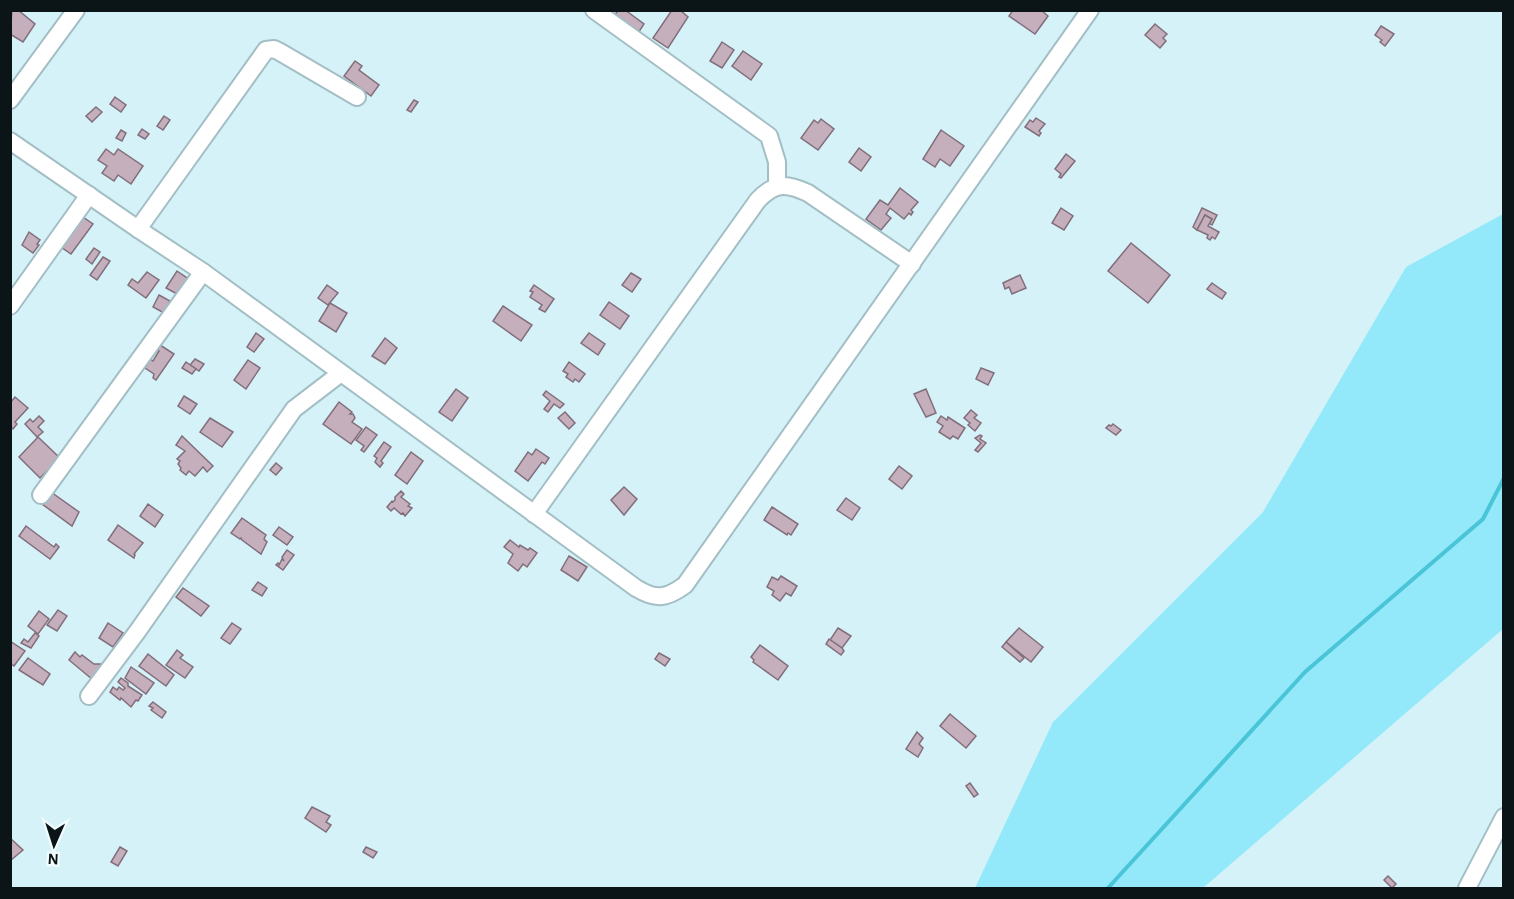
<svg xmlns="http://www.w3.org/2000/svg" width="1514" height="899" font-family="'Alegreya Sans',sans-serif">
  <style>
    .green { fill: #93e9f9 }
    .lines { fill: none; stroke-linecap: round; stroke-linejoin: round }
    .stream { stroke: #4ac4d7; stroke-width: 4 }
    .building { fill: #c5afbd; stroke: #826e7b; stroke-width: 1.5 }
    .minor-casing { stroke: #a3bfc5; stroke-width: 20 }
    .minor { stroke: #fff; stroke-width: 16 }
  </style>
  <rect width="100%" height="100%" fill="#d5f2f8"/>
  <path class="green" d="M1503,214V629L1203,888H975L1053,722L1263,512L1406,267Z"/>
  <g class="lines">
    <path class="stream" d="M1108,888L1305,672L1483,519L1504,478"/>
  </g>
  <g class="building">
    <path d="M12,10H18L35,24L23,42L10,34Z"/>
    <path d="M618,10H625L644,24L633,41L609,24Z"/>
    <path d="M672,10H680L688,17L668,48L653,38Z"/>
    <path d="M1013,10H1041L1048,16L1035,34L1009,16Z"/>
    <path d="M1155,24L1167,34L1163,38L1166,41L1160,48L1145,35Z"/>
    <path d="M1381,26L1394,34L1385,46L1380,42L1382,40L1375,35Z"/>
    <path d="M722,42L734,50L722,68L710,61Z"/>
    <path d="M743,51L762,64L751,80L732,66Z"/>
    <path d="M355,61L362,66L359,70L379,85L371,96L344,76Z"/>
    <path d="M115,97L126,105L121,112L110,104Z"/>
    <path d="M414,100L418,102L411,112L407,110Z"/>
    <path d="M96,107L102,112L92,122L86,116Z"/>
    <path d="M164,116L170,120L163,130L157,126Z"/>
    <path d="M1036,118L1045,124L1039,131L1041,133L1039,136L1025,127L1030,120L1033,122Z"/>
    <path d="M821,119L834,129L818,150L801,138L814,120L818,123Z"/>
    <path d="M142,129L149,134L145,139L138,135Z"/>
    <path d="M121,130L126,133L122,141L116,138Z"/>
    <path d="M941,130L964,146L950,166L940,159L935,167L923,159Z"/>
    <path d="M859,148L871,157L861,171L849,162Z"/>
    <path d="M106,149L114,155L118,149L143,166L131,184L118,175L114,181L102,173L107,166L98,160Z"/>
    <path d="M1066,154L1075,161L1061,178L1059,177L1061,174L1055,169Z"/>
    <path d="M900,188L918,202L911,210L913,212L911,215L909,213L904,219L890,208L886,214L891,218L881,230L866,219L880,200L888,205Z"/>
    <path d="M1061,208L1073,216L1064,230L1052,223Z"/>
    <path d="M1202,208L1217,215L1212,225L1209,223L1212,219L1205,215L1197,230L1193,227Z"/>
    <path d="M80,215L93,224L71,254L58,245Z"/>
    <path d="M1205,215L1212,219L1208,226L1219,232L1215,239L1212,237L1210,240L1207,238L1208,235L1197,230Z"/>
    <path d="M29,232L40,240L37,244L39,245L33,253L22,245Z"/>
    <path d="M1131,243L1170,275L1148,303L1108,271Z"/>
    <path d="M94,248L100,252L92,264L86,259Z"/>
    <path d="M103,257L110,261L97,280L90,275Z"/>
    <path d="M177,271L190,280L182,289L180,288L177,294L166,288Z"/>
    <path d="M147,272L159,280L146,298L128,285L132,279L138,283Z"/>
    <path d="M631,273L641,279L632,292L622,285Z"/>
    <path d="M1020,275L1026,288L1012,294L1009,287L1005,289L1003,283Z"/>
    <path d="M1212,283L1226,293L1222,299L1207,289Z"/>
    <path d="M327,285L338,293L328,305L318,298Z"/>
    <path d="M534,285L554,299L545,312L539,309L542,305L530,297L533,292L530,291Z"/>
    <path d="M159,295L170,301L164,313L153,307Z"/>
    <path d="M609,302L629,316L620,329L600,315Z"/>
    <path d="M330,303L347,313L336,332L319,321Z"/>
    <path d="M503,306L532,325L521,341L493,321Z"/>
    <path d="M256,333L264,339L254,352L247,347Z"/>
    <path d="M589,333L605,344L598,355L581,343Z"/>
    <path d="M385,338L397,348L385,364L372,356Z"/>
    <path d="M160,345L174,354L156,380L153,378L154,374L145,368L150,359L153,361L159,351L157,350Z"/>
    <path d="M195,359L204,364L199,371L190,365Z"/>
    <path d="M248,360L260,368L246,389L234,380Z"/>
    <path d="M186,362L196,369L192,374L182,368Z"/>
    <path d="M569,362L585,374L579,382L575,379L573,382L566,377L568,374L563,371Z"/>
    <path d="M981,368L994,373L988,385L976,379Z"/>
    <path d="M456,389L468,398L452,421L439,412Z"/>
    <path d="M926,389L936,413L926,417L914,394Z"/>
    <path d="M546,391L564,404L560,408L554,404L548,412L544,409L550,401L543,395Z"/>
    <path d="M184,396L197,404L190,414L178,406Z"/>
    <path d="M15,397L28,408L15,422L17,424L13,429L10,426V403Z"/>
    <path d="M339,402L352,412L350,414H353L355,418L352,422L362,429L351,444L323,424Z"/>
    <path d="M971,410L977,415L974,418L981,423L975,431L968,425L970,423L964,418Z"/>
    <path d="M565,412L575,423L569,429L558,418Z"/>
    <path d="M39,416L44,421L38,427L43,432L37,437L25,424L30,419L33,422Z"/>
    <path d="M941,416L947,420L948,417L965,428L958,439L953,436L950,439L939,432L943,426L937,422Z"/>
    <path d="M210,418L233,432L222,447L200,432Z"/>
    <path d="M1113,424L1121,430L1116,435L1106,428L1109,425L1111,426Z"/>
    <path d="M366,427L377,435L364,452L361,450L364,446L356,440Z"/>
    <path d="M980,435L982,436L980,439L986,443L978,452L975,450L981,443L975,438Z"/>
    <path d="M182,436L213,466L207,472L203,467L195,476L189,471L186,475L180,470L181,468L178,464L180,461L177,459L185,451L176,445Z"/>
    <path d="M38,437L60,458L40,478L19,457Z"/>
    <path d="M384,442L391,447L381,461L383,463L380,467L375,462L377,458L374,456Z"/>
    <path d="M536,449L549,458L545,464L542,462L528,481L515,471L528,452L532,455Z"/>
    <path d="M411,452L423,461L407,484L395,475Z"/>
    <path d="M276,463L282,468L276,475L270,470Z"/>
    <path d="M899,466L912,476L902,489L889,479Z"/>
    <path d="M624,487L637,499L624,515L611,500Z"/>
    <path d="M401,491L404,494L401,497L410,504L408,506L412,508L405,516L403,513L401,514L394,508L391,511L387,507L392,501L393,502L395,500V497Z"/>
    <path d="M51,492L79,512L72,526L42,504Z"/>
    <path d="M846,498L860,508L852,520L837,510Z"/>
    <path d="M148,504L163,515L155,527L140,516Z"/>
    <path d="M772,507L798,524L791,535L788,533L787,535L764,520Z"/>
    <path d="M242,518L266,535L264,539L267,542L261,554L242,540L241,538L240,539L231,533Z"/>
    <path d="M118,525L143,543L134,554L135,555L134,558L108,540Z"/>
    <path d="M26,526L54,547L56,544L59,547L50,559L19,536Z"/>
    <path d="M279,527L293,537L287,545L273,535Z"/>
    <path d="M510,540L519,547L520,545L528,550L530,548L537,553L527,567L523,564L518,571L508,563L513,554L504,547Z"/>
    <path d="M287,550L294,555L283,570L276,565L278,563L279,565L282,559L284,561L282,557Z"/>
    <path d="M569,556L587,567L578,581L561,570Z"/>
    <path d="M781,576L797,586L791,596L786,593L780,601L772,595L774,591L767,587L772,577L778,580Z"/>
    <path d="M258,582L267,588L262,596L252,590Z"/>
    <path d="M183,588L209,606L201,616L176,597Z"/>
    <path d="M58,610L67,616L57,631L47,625Z"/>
    <path d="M39,611L49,619L38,634L28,626Z"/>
    <path d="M108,623L123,633L113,647L99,638Z"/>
    <path d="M232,623L241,629L230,644L221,638Z"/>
    <path d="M838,628L851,636L842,648L830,640Z"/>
    <path d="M1019,628L1043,647L1031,662L1006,642Z"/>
    <path d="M35,633L39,636L31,648L21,643L24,639L28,642Z"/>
    <path d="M829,639L842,648L844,651L841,655L826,644Z"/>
    <path d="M10,641L25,651L14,666L10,663Z"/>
    <path d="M1006,642L1024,658L1020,662L1002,647Z"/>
    <path d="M760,645L788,666L778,680L753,662L754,660L751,657Z"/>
    <path d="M177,650L183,655L180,658L193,667L185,678L166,665Z"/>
    <path d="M75,652L80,657L82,655L94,664H104L93,680L69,660Z"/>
    <path d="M659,653L670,659L665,666L655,659Z"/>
    <path d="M148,654L174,675L166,686L139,666Z"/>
    <path d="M28,658L50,674L43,685L19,670Z"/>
    <path d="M131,667L154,683L146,694L125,678Z"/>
    <path d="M121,678L128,683V686L142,695L138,701L136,700L131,707L121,698L120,700L110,692L113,687L117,690L119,687L123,690L125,688L118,682Z"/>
    <path d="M153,702L166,712L162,718L151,710L153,708L149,706Z"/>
    <path d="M950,714L976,736L966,748L940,726Z"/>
    <path d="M917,732L923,738L919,744L923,748L918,757L906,749Z"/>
    <path d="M970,783L978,794L974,797L966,786Z"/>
    <path d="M312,807L330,816L326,822L331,825L326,832L305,818Z"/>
    <path d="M10,838L23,850L10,861Z"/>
    <path d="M120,847L127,851L118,866L111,862Z"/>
    <path d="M366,847L377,852L373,858L363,852Z"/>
    <path d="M1388,876L1396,884L1392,888L1384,880Z"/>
  </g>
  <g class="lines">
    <defs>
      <g id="minor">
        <path d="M594,10L769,136L777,162V186"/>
        <path d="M10,100L76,10"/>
        <path d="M10,141L138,229L203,272L636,588C656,600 666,599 685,585L1090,10"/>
        <path d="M138,229L266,50L274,49L280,52L357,97"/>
        <path d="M10,306L89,195"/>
        <path d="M41,495L203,272"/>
        <path d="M534,514L758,200C775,182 787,183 808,193L912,264"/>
        <path d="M89,696L137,632L294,409L341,373"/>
        <path d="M1467,888L1504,817"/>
      </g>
    </defs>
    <use href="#minor" class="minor-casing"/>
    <use href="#minor" class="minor"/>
  </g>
  <rect width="1514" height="899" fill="none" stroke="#0b1517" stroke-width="24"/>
  <g transform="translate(54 845) rotate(183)" stroke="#f0fcfe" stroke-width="4.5" paint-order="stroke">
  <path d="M0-4.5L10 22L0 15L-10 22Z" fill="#0b1517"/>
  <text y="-9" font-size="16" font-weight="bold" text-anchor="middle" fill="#0b1517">N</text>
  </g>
</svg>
